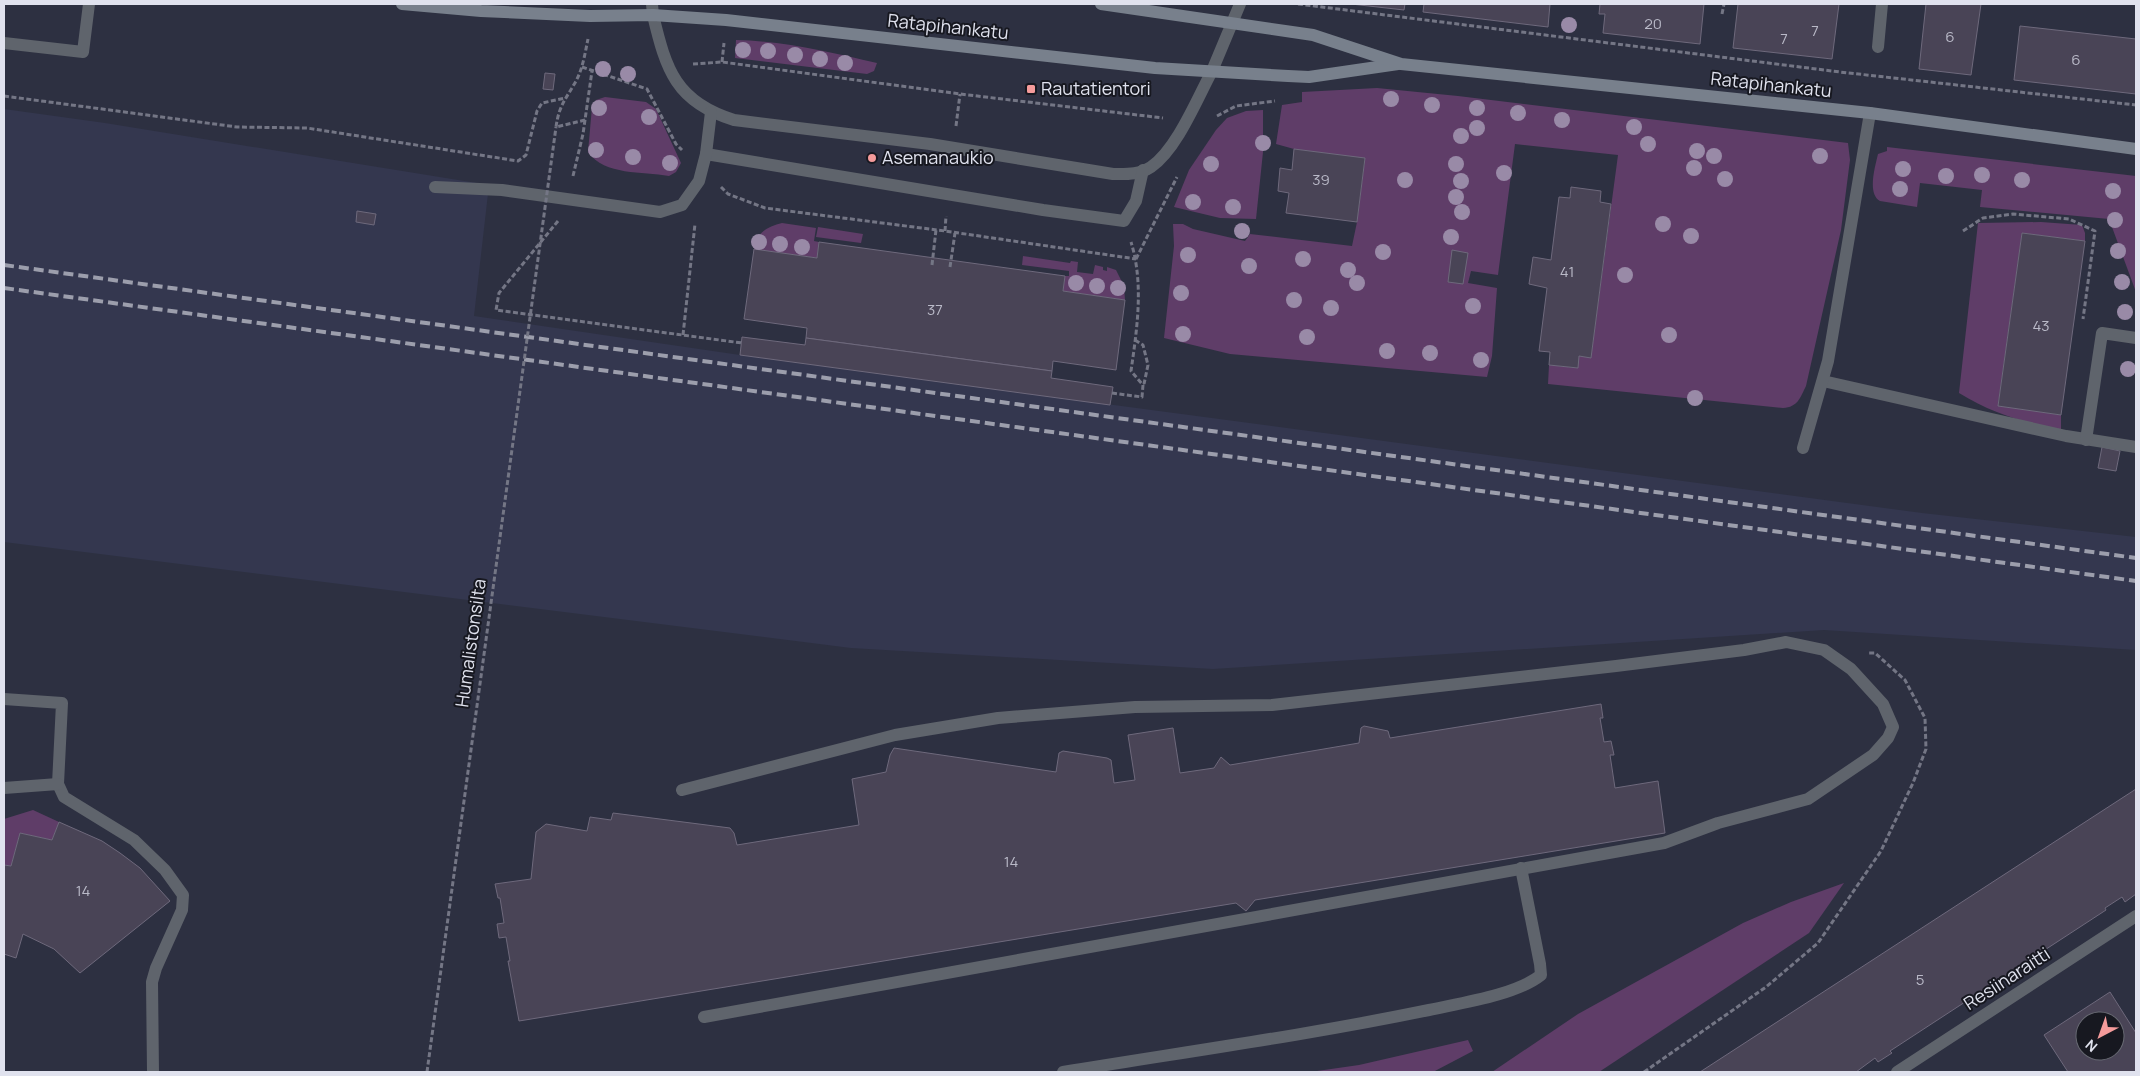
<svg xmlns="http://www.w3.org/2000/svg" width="2140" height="1076" font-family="Manrope,sans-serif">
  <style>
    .built { fill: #34374f }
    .green { fill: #5f3d68 }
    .building { fill: #494456; stroke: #6e697c; fill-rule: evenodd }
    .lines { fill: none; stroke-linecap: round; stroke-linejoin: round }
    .path { stroke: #747685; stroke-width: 3; stroke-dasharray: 5 2.5; stroke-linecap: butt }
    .service { stroke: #5f646c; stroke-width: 12 }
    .minor { stroke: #5f646c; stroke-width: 12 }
    .tertiary { stroke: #5f646c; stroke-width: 12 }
    .secondary { stroke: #78808c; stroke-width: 12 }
    .rail { stroke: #9c9eac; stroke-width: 4; stroke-dasharray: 10 5; stroke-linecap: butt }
    .path-bridge { stroke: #747685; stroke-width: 3; stroke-dasharray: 5 2.5; stroke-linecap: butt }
    .tree { fill: #998aa7 }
    .poi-dot { fill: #f59b9b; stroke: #171820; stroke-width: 2 }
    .labels { text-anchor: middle; stroke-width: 4; stroke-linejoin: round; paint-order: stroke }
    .number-label { font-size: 15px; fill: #babac8 }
    .street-label { font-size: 18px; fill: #e0e2ee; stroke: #171820 }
    .poi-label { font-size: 18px; fill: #e0e2ee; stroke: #171820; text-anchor: start }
  </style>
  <rect width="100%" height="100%" fill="#2d3041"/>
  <path class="built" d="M4,109L105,123L489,185L474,316L740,355L1922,513L2136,537V650L1824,630L1213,669L851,648L4,542Z"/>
  <g class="green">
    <path d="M736,40C784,41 830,52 877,63L874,71L867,74L735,58Z"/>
    <path d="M1377,88L1458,96L1848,143L1850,160L1841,230L1806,386C1800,398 1798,407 1783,408L1548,384L1549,365L1577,368L1579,356L1591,357L1618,155L1515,144L1498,275L1471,271L1468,283L1497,288L1492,356L1487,377L1230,354L1164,338L1174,246L1173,224H1183L1193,229L1245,241L1250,234L1352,246L1357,222L1365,159L1294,149L1276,144L1282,105L1302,102V92Z"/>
    <path d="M605,97L646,102L656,109L681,163L676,172L669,176C642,171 605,176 588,152L592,107L596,100Z"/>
    <path d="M1263,110V152L1256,219L1220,218L1174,207L1189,170L1216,130L1227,118L1246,111Z"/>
    <path d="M1887,147L2136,176V292L2109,219L1980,207L1982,190L1920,183L1917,207L1880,201C1867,194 1875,167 1878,154L1887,151Z"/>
    <path d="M2041,222L2082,225L2085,233V241L2022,233L1998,405L2061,415V430C2023,422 1993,414 1959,393L1978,223Z"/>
    <path d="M782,223L816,228L814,241L819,242L817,258L754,250C754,234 768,226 782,223Z"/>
    <path d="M818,227L863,234L861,243L816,237Z"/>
    <path d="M1023,256L1070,263L1071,261L1078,262L1077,272L1093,274L1095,265L1103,267V270L1107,271V267L1116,270L1124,286L1125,300L1063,291L1065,276H1069V271L1022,265Z"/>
    <path d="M33,810L59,822L52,840L20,833L11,866L4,865V819Z"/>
    <path d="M1844,883L1809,933L1599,1072H1492L1578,1014L1743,923L1791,902Z"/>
    <path d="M1468,1040L1473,1051L1433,1072H1310L1359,1065Z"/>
  </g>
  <g class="building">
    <path d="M1351,4H1405L1404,10Z"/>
    <path d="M1424,4H1550L1548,27L1423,12Z"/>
    <path d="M1600,4H1704L1700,44L1603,33L1605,14H1599Z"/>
    <path d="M1738,4H1839L1832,59L1733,48Z"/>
    <path d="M1926,4H1981L1971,75L1919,69Z"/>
    <path d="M2020,26L2136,39V94L2014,80Z"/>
    <path d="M545,73L555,74L553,90L543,89Z"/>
    <path d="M1294,149L1365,158L1357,222L1286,213L1289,193L1278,191L1280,168L1292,170Z"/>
    <path d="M1571,187L1601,191L1600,202L1611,204L1591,358L1579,356L1578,368L1549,365L1550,352L1539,351L1547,288L1529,284L1533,257L1551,260L1559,197L1570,198Z"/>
    <path d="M357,211L376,214L374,225L356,222Z"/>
    <path d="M2022,233L2085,241L2061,415L1998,406Z"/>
    <path d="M819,242L1065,276L1063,291L1125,300L1116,370L1053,361L1052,371L806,338L807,328L744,319L754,249L817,258Z"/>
    <path d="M1452,250L1468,253L1463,284L1448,282Z"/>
    <path d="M742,337L805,345L806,338L1052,371L1051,378L1113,387L1110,405L740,355Z"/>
    <path d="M2102,447L2120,451L2116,471L2098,468Z"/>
    <path d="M1601,704L1603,718H1600L1604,742L1611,741L1614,755H1610L1615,788L1658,781L1665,833L1255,900L1246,911L1236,903L519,1021L508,961H510L506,937L499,938L497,924L504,923L500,898H498L495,884L531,879L536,832L546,824L587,831L590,817L611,820L613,813L730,828L734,833L737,845L859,825L852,779L886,772L890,755L894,748L1056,772L1059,753L1063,751L1107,758L1111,760L1114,783L1135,780L1128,735L1173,728L1180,773L1214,768L1221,757L1230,765L1359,743L1361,728L1364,726L1388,731L1390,738Z"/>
    <path d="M2136,789V894L2125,902L2122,897L2105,908L2106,910L1890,1051L1892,1053L1878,1062L1875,1058L1856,1072H1700Z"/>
    <path d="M59,822L102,841L120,853L140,868L170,901L80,973L54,949L23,934L16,958L4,954V865L11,866L20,833L52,840Z"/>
    <path d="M2110,992L2136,1033V1072H2068L2044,1035ZM2085,1021H2115V1051H2085Z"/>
  </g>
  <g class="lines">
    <g class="path">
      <path d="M1298,4L1840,72L2136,105"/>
      <path d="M1722,14L1724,4"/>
      <path d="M722,62L724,43"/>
      <path d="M693,64L722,62L960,94L1163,118"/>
      <path d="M582,67L647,89L676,144L682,150"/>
      <path d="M4,96L237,127L307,128L518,161L526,155L537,111L542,103L565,98"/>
      <path d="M1217,116L1236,106L1275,101"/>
      <path d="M585,120L556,127C559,105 566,99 576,81C583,68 585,53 588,39"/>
      <path d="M956,126L960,94"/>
      <path d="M573,176L583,134L592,71"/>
      <path d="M721,187L728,194L765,208L945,231L1136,259"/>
      <path d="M558,221L499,293L496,310L742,343"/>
      <path d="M945,231L946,216"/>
      <path d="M1963,231L1983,218L2013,214L2069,219L2095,231L2083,319"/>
      <path d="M1136,259L1177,177"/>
      <path d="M932,265L936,230"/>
      <path d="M950,267L955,233"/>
      <path d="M683,335L695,224"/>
      <path d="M1135,340L1143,345L1148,365L1144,384"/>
      <path d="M1112,393L1142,397L1143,385L1131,371C1137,329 1144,284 1131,242"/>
      <path d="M1644,1072L1766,987L1818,943L1881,851L1913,783L1926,749L1925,718L1905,680L1875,653H1867"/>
    </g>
    <g class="service">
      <path d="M653,15C666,70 676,102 734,120L930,144L1113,174C1126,174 1139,175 1151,167C1177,149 1197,99 1212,71"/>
      <path d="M4,43L83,52L89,4"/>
      <path d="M706,154L1043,210L1124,221L1136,201L1143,170"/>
      <path d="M435,187L502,190L660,212L682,205L699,181L706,154L711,112"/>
      <path d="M1823,381L2066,436L2136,447"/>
      <path d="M2086,440L2102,333L2136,338"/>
      <path d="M1803,448L1828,361L1870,113"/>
      <path d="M4,699L62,703L58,784L64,797L134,840L165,870L183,895L182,910L156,968L152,982L153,1072"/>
      <path d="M4,788L58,784"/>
      <path d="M682,790L895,735L998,718L1135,707L1272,705L1616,666L1744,650L1786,642L1824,650L1851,669L1883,704L1893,727L1888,738L1873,755L1808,799L1718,823L1664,843L704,1017"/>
      <path d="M1063,1072C1185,1052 1308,1035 1429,1010C1461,1003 1516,995 1541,975L1540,964L1521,868"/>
    </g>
    <g class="minor">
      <path d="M1878,47L1882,4"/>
      <path d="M1212,71L1240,4"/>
      <path d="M1897,1072L2136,916"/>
    </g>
    <path class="tertiary" d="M652,4L653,15"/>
    <g class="secondary">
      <path d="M402,4L481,11L590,16L653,15L726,20L1155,68L1288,76L1309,77L1398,64"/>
      <path d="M1101,4L1313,35L1401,64L1870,113L2136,149"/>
    </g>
    <g class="rail">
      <path d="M4,265L2136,558"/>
      <path d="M4,288L2136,581"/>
    </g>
    <path class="path-bridge" d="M427,1072L556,127"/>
  </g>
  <g class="tree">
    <circle cx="1569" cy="25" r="8"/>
    <circle cx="743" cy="50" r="8"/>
    <circle cx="768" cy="51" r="8"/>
    <circle cx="795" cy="55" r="8"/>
    <circle cx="820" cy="59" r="8"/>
    <circle cx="845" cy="63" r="8"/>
    <circle cx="603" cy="69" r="8"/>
    <circle cx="628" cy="74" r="8"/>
    <circle cx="1391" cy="99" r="8"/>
    <circle cx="1432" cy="105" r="8"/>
    <circle cx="599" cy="108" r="8"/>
    <circle cx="1477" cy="108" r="8"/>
    <circle cx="1518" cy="113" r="8"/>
    <circle cx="649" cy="117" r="8"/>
    <circle cx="1562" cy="120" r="8"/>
    <circle cx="1634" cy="127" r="8"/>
    <circle cx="1477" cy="128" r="8"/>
    <circle cx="1461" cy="136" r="8"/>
    <circle cx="1263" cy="143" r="8"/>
    <circle cx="1648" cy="144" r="8"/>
    <circle cx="596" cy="150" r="8"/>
    <circle cx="1697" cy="151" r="8"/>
    <circle cx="1714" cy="156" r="8"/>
    <circle cx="1820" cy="156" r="8"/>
    <circle cx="633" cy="157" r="8"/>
    <circle cx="670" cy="163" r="8"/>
    <circle cx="1211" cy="164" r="8"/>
    <circle cx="1456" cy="164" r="8"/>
    <circle cx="1694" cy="168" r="8"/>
    <circle cx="1903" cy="169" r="8"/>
    <circle cx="1504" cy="173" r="8"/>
    <circle cx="1982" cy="175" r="8"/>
    <circle cx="1946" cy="176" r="8"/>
    <circle cx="1725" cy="179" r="8"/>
    <circle cx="1405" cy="180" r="8"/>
    <circle cx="2022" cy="180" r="8"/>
    <circle cx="1461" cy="181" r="8"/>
    <circle cx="1900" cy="189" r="8"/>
    <circle cx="2113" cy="191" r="8"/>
    <circle cx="1456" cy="197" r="8"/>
    <circle cx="1193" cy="202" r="8"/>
    <circle cx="1233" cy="207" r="8"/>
    <circle cx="1462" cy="212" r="8"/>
    <circle cx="2115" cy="220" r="8"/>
    <circle cx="1663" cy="224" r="8"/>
    <circle cx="1242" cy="231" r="8"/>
    <circle cx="1691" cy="236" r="8"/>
    <circle cx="1451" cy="237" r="8"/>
    <circle cx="759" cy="242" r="8"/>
    <circle cx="780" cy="244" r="8"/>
    <circle cx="802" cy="247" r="8"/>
    <circle cx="2118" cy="251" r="8"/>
    <circle cx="1383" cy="252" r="8"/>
    <circle cx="1188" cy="255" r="8"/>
    <circle cx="1303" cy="259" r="8"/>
    <circle cx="1249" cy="266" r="8"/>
    <circle cx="1348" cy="270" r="8"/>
    <circle cx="1625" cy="275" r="8"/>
    <circle cx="2122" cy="282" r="8"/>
    <circle cx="1076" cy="283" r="8"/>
    <circle cx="1357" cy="283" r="8"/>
    <circle cx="1097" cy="286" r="8"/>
    <circle cx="1118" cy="288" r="8"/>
    <circle cx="1181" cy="293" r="8"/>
    <circle cx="1294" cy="300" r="8"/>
    <circle cx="1473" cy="306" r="8"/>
    <circle cx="1331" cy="308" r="8"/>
    <circle cx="2125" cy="312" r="8"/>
    <circle cx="1183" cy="334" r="8"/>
    <circle cx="1669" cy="335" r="8"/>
    <circle cx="1307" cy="337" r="8"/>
    <circle cx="1387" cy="351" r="8"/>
    <circle cx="1430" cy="353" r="8"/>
    <circle cx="1481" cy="360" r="8"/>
    <circle cx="2128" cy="369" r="8"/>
    <circle cx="1695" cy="398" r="8"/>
  </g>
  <g class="poi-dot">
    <rect x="1026" y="84" width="10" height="10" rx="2.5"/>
    <circle cx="872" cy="158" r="5"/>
  </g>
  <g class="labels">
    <g class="number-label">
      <text x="1653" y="29">20</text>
      <text x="1815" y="36">7</text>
      <text x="1950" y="42">6</text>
      <text x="1784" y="44">7</text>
      <text x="2076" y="65">6</text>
      <text x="1321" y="185">39</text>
      <text x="1567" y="277">41</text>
      <text x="935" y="315">37</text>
      <text x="2041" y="331">43</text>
      <text x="1011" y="867">14</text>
      <text x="83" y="896">14</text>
      <text x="1920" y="985">5</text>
    </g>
    <g class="street-label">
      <text transform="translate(948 27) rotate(6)" y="6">Ratapihankatu</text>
      <text transform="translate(1771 85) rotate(6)" y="6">Ratapihankatu</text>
      <text transform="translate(471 643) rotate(-82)" y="6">Humalistonsilta</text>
      <text transform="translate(2007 979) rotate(-33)" y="6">Resiinaraitti</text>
    </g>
    <g class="poi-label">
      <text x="1041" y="95">Rautatientori</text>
      <text x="882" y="164">Asemanaukio</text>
    </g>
  </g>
  <rect width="2140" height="1076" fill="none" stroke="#e0e2ee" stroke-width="10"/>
  <g transform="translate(2100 1036) rotate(221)"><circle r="24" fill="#171820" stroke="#676972"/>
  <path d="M0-4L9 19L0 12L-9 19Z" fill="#f59b9b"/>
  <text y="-8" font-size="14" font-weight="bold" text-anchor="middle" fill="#e0e2ee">N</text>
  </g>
</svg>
